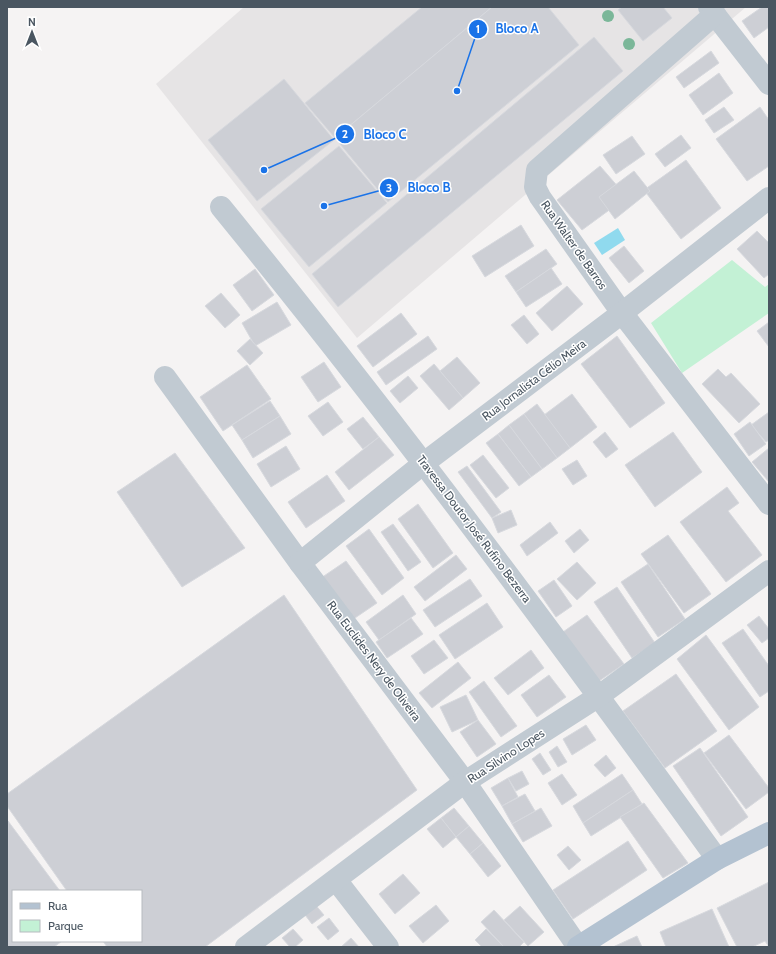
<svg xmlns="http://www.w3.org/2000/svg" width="776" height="954" font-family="Cabin,sans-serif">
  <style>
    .education { fill: #e6e4e5 }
    .green { fill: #c3f1d5 }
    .water { fill: #90daee }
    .building { fill: #cdcfd5; stroke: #d7d9de }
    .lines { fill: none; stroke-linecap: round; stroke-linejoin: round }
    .minor { stroke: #c1cad2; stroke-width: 22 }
    .major { stroke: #b3c2d1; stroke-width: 22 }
    .tree { fill: #7bb799 }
    .labels { text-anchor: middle; stroke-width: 3; stroke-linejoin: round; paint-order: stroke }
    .street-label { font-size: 12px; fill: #4a5661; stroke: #fff }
    .leader { fill: none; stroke: #1a73e8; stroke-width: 1.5 }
    .callout-dot { fill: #1a73e8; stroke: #fff; stroke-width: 1.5 }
    .mark-label { font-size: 12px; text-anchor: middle; font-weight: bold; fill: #fff }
    .callout-label { font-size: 13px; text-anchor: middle; font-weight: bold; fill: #1a73e8; stroke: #fff; stroke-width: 3; stroke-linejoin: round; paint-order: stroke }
  </style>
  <rect width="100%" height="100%" fill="#f5f3f3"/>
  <path class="education" d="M244,7H746L357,338L156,84Z"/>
  <path class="green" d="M732,260L765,287L769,284V313L682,373L651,323Z"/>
  <path class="water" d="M618,228L625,240L602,255L594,243Z"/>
  <g class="building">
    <path d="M422,7H492L335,138L305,103Z"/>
    <path d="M492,7H548L579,45L388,202L335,138Z"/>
    <path d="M622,7H663L672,18L643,41L618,10Z"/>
    <path d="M762,7L769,8V27L754,38L742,21Z"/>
    <path d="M594,37L623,71L338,307L312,274Z"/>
    <path d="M711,51L719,63L684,88L676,77Z"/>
    <path d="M719,73L733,93L703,115L689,95Z"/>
    <path d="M284,79L334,140L257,201L208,140Z"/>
    <path d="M724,107L734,120L714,133L705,120Z"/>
    <path d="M760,107L769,120V166L747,181L716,139Z"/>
    <path d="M681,135L691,148L665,167L655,154Z"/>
    <path d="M632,136L645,154L616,174L603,155Z"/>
    <path d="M339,146L387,203L309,267L261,209Z"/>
    <path d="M686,160L721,208L681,239L644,190Z"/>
    <path d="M600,166L627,197L582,230L557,200Z"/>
    <path d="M634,171L650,191L615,219L599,197Z"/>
    <path d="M521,225L534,246L485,277L472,256Z"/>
    <path d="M757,231L769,243V274L764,278L737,249Z"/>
    <path d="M624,246L644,271L629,283L609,258Z"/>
    <path d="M546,249L557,264L516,292L505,276Z"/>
    <path d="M551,268L562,284L526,307L516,292Z"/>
    <path d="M255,269L274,295L252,311L233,285Z"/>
    <path d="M567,286L583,304L552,331L536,313Z"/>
    <path d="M221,293L240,315L225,328L205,306Z"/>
    <path d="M277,302L291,325L255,346L242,323Z"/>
    <path d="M401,313L417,334L373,367L357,346Z"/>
    <path d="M524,315L539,334L527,344L511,325Z"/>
    <path d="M769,322V347L757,331Z"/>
    <path d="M428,336L437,349L386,385L377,372Z"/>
    <path d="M617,336L665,403L630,428L581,364Z"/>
    <path d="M250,339L263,353L250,365L237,351Z"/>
    <path d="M457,357L480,383L463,398L440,371Z"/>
    <path d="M324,362L341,387L318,402L301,377Z"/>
    <path d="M434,364L463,398L449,410L420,376Z"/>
    <path d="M247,365L271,399L223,431L200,397Z"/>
    <path d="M718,369L726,377L731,373L760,404L739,423L702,384Z"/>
    <path d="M408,376L418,388L400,403L390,391Z"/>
    <path d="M572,394L597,427L570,448L544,415Z"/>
    <path d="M270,401L280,416L242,440L232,425Z"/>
    <path d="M328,402L343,422L323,436L308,416Z"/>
    <path d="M537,404L570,448L557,458L524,414Z"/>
    <path d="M769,412V440L766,442L751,425Z"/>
    <path d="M524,414L557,458L542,469L509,425Z"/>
    <path d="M280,416L291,434L253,458L242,440Z"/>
    <path d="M363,417L379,437L363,449L347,429Z"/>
    <path d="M750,422L766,444L749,456L734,434Z"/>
    <path d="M509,425L542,469L531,477L498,434Z"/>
    <path d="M605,432L618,449L606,458L593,442Z"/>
    <path d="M673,432L702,472L655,507L625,465Z"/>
    <path d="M498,434L531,477L519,486L486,443Z"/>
    <path d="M379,437L394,455L349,490L335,472Z"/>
    <path d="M286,446L300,469L271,487L257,464Z"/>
    <path d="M769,448V482L752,462Z"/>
    <path d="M175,453L245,548L182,587L117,492Z"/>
    <path d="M483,455L509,488L496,498L470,465Z"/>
    <path d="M577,460L587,476L573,485L562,469Z"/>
    <path d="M467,466L501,512L492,518L458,472Z"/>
    <path d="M327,475L345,501L306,528L288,502Z"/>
    <path d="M727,487L739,503L728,511L762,555L726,582L680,522Z"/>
    <path d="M418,504L453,553L433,568L398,519Z"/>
    <path d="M511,510L517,525L498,533L492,518Z"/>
    <path d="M550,522L558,533L527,556L520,545Z"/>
    <path d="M393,524L421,562L408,571L381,532Z"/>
    <path d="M369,529L404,578L382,595L346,546Z"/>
    <path d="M580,529L589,540L574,553L565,541Z"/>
    <path d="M668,535L711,594L684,613L641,554Z"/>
    <path d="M456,555L467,569L425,601L414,587Z"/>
    <path d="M346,561L377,603L352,620L321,578Z"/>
    <path d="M577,562L596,583L577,600L557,579Z"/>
    <path d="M648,564L685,619L658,637L621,582Z"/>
    <path d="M470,579L482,596L435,627L423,610Z"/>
    <path d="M554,580L572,606L556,617L538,591Z"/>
    <path d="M617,587L655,643L632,658L594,602Z"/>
    <path d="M284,595L417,790L205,947H107L103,941H141V891H67L7,806V794Z"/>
    <path d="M403,595L416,614L379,640L366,622Z"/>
    <path d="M487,603L503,627L455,659L439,635Z"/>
    <path d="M587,615L624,664L599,681L563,632Z"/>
    <path d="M759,616L769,629V638L762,643L747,625Z"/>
    <path d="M411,618L423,634L387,658L376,642Z"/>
    <path d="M743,629L769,666V691L760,697L722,643Z"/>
    <path d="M706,635L759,707L729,730L677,659Z"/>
    <path d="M434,640L448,658L424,674L411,656Z"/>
    <path d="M531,650L544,668L508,695L494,678Z"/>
    <path d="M458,662L471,678L432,708L419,693Z"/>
    <path d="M676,674L717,731L665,768L623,711Z"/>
    <path d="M549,675L566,697L537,717L521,695Z"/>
    <path d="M484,681L517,726L501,737L469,692Z"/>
    <path d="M466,695L478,720L452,732L440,707Z"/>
    <path d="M478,720L496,744L477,757L460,732Z"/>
    <path d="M586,725L596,740L572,755L563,739Z"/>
    <path d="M729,735L769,788V792L746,809L704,753Z"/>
    <path d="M557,746L567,762L558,767L549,752Z"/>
    <path d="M700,748L748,817L721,836L673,766Z"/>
    <path d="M540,753L551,770L543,775L532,759Z"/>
    <path d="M606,755L616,768L605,777L594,765Z"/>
    <path d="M522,771L529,784L516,791L508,778Z"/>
    <path d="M562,774L577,795L562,805L548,783Z"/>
    <path d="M622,774L633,790L583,823L573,806Z"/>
    <path d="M508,778L518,797L502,806L491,788Z"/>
    <path d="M633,790L642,804L591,836L583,823Z"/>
    <path d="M525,794L535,811L512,824L502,806Z"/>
    <path d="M644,803L688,863L663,878L620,817Z"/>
    <path d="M454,808L469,826L456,837L441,818Z"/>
    <path d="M541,808L552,826L523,842L512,824Z"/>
    <path d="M441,818L456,837L443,848L427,829Z"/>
    <path d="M8,821L60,891H13V941H62L54,947H7Z"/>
    <path d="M469,826L483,843L470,854L456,837Z"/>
    <path d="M628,841L647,870L573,919L553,890Z"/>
    <path d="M483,843L501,866L488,877L470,854Z"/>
    <path d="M568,846L581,860L569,870L557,855Z"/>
    <path d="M403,874L420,893L395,914L379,894Z"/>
    <path d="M769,882V947L765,941L752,947H737L717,908Z"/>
    <path d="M313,902L324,915L312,924L302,911Z"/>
    <path d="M436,905L449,921L423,943L409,926Z"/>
    <path d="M520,906L544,932L528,946L504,920Z"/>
    <path d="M712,909L729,947H666L660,932Z"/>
    <path d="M494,910L524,942L519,947H504L481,922Z"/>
    <path d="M329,918L339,931L328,940L317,927Z"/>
    <path d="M293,929L303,940L295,947H290L282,938Z"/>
    <path d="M486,929L504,947H482L475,940Z"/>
    <path d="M637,936L642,947H613Z"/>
    <path d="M351,938L359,947H341Z"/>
  </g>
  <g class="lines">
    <g class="minor">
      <path d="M709,7L769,84"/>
      <path d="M715,14L537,170L535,187L540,197L622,313L769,504"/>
      <path d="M221,207C394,419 557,638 717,859"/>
      <path d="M165,377L300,563L465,782L578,947"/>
      <path d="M300,563L424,463L622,313L769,198"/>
      <path d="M336,880L388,947"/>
      <path d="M246,947L465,782L599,696L769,571"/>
    </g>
    <path class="major" d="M578,947L717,859L769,833"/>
  </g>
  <g class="tree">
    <circle cx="608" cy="16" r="6"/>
    <circle cx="629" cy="44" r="6"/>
  </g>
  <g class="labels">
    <g class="street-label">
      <text transform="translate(574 245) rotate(55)" y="4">Rua Walter de Barros</text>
      <text transform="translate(534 380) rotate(-37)" y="4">Rua Jornalista Célio Meira</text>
      <text transform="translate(474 529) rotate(53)" y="4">Travessa Doutor José Rufino Bezerra</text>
      <text transform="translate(374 661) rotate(53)" y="4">Rua Euclides Nery de Oliveira</text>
      <text transform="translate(506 756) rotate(-33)" y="4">Rua Silvino Lopes</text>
    </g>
  </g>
  <path class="leader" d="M457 91L478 29M264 170L345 134M324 206L389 188"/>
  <g class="callout-dot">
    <circle cx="457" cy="91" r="4"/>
    <circle cx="264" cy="170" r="4"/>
    <circle cx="324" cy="206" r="4"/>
    <circle cx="478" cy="29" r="10"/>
    <circle cx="345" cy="134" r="10"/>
    <circle cx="389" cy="188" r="10"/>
  </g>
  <g class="mark-label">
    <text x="478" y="33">1</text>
    <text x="345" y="138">2</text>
    <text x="389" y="192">3</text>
  </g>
  <g class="callout-label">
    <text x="517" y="33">Bloco A</text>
    <text x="385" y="139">Bloco C</text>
    <text x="429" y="192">Bloco B</text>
  </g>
  <rect width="776" height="954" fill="none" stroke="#4a5661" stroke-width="16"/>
  <rect x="12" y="890" width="130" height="52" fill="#ffffff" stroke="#b7bbc0"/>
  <rect x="20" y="903" width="20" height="6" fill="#b3c2d1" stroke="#b7bbc0"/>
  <text x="48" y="910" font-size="12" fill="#4a5661">Rua</text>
  <rect x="20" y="920" width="20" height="12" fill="#c3f1d5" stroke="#b7bbc0"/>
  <text x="48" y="930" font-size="12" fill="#4a5661">Parque</text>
  <g transform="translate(32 32)" stroke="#ffffff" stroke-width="3" paint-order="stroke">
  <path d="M0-3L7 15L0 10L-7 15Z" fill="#4a5661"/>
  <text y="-6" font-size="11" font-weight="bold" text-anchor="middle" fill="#4a5661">N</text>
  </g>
</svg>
